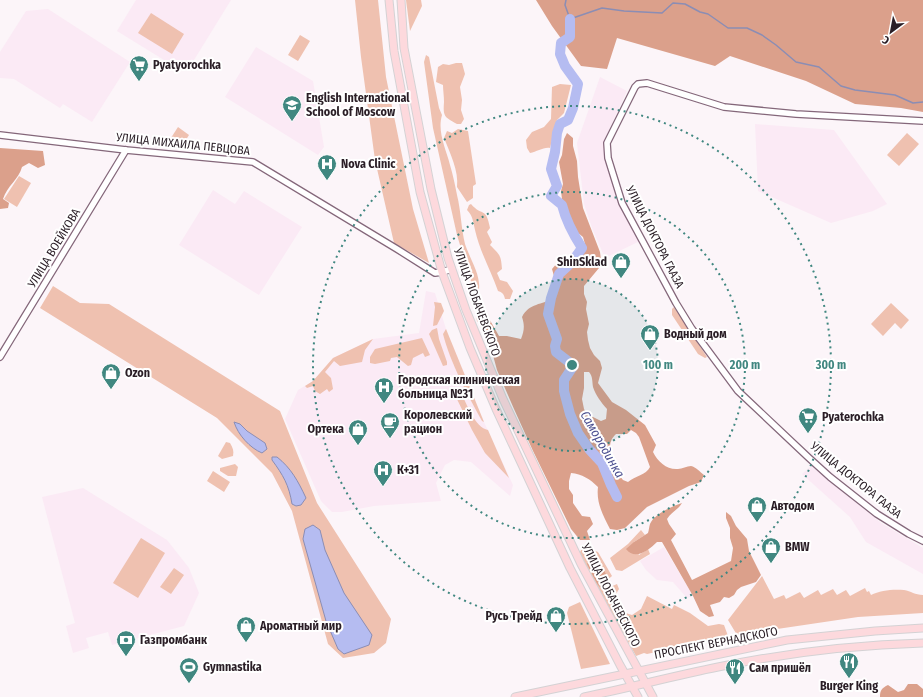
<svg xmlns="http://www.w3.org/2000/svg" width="923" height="697" font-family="'Fira Sans Condensed',sans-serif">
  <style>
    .built { fill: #fbeaf5 }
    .green { fill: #efc1b0 }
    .forest { fill: #dba08b; fill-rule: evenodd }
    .water { fill: #b5bcf1; stroke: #8b8db4 }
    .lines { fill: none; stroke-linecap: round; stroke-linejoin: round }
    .stream { stroke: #8b8db4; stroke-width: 1.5 }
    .river { stroke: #b5bcf1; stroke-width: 10 }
    .minor-casing { stroke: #84677a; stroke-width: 8 }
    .major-casing { stroke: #d4d2d4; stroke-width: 9 }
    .minor { stroke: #fff; stroke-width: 5.5 }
    .major { stroke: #fdd9dd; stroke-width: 7 }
    .ring { fill: none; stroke: #408780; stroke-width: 2; stroke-dasharray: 2 4 }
    .labels { text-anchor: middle; stroke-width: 4; stroke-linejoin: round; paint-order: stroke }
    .poi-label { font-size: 12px; font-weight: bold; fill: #2a1e26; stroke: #fff; text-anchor: start }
    .street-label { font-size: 12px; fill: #2a1e26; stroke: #fff }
    .water-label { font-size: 13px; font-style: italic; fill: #4a4e8f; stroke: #fff }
    .centre { fill: #408780; stroke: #fff; stroke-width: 2 }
    .ring-label { font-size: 12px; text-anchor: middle; font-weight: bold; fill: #408780; stroke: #fff; stroke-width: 4; stroke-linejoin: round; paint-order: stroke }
  </style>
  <rect width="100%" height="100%" fill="#fcf5f9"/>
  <g class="built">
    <path d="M136,0H231L194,60L177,68L117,31Z"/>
    <path d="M48,9L130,62L92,122L63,104L60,108L14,79L0,78V52L26,11Z"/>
    <path d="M256,47L313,81L324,147L318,155L225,97Z"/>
    <path d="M600,77L627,91L605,138L606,158L616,198L640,241L605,258L592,228L584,204L577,143Z"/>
    <path d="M755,124L834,130L887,204L873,211L831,223L758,191Z"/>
    <path d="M213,190L235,204L244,191L302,227L259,295L179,245Z"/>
    <path d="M426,291L435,293L446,329L484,422L513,485L510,496L471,462L454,460L445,465L436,483L441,501L374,506L342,512H332L321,501L285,419L298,390L313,381L333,358L373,339L419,333Z"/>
    <path d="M811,466L881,523L923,548V574L866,542L850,517L802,474Z"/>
    <path d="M83,488L167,540L189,568L199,593L184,626L112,645L108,632L86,638L89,648L73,653L66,626L75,623L42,497Z"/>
    <path d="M664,547L693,596L687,598L673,582L657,580L646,570L640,561Z"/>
  </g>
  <g class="green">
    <path d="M355,0H378L386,77L413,209L429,263L394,243L375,160L361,57Z"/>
    <path d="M406,0H421L422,6L410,31Z"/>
    <path d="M151,13L184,34L172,54L138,33Z"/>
    <path d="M300,35L310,41L298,61L288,55Z"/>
    <path d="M426,55L429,57L439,108L442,115C437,132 446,149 450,165C453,175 455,185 457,195C461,211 461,228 465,244C470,260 486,282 476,298L457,235L433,128L424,62Z"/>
    <path d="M456,63H462L465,74L460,87L462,100L461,110L464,119L461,124H457C444,117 443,116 444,102C444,96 443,90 443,85L436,82L438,67L443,64L449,65Z"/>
    <path d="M560,84L571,85L564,113L557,120L550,148C543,147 537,152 530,153L527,148L526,140L532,132L544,127L551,119L552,87Z"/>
    <path d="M178,127L189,135L181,148L169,141Z"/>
    <path d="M458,129L468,131L476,184L473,186V198L467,202L457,187C459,171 450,153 444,138L447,131L452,133Z"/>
    <path d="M907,133L919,144L899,166L887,155Z"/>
    <path d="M19,176L31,183L17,207L4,199Z"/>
    <path d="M471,204C482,217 486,206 490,228L487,232L492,242L490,245C500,255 501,255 502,269L497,273L500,280L507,282L513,291L510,299H505C504,294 502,292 498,291C491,271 480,252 475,230C473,222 473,216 467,210L469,205Z"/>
    <path d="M53,286L80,303L109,304L280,411L317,503L391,619L386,643L374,653L343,658L328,644L292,511L272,473L217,418L40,308Z"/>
    <path d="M434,302L441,303L444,311L437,325L433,326L435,307Z"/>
    <path d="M891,303L909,320L901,329L895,323L883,336L871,324Z"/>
    <path d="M674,307L707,357L705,358L698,354L672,315V309Z"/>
    <path d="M437,328L439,339L447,362V365L443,366L429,334L432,330Z"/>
    <path d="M446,329L484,422L482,421C468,396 450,362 443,334Z"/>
    <path d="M422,338L430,355L425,357L423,353L413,358L411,365L408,366L397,357L391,358L390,361L375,364L370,363V357L375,349Z"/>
    <path d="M373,339L365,350L362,362L340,366L334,361L325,372L331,378L333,389L329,392L327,389L320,394L315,391L313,386L307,388L305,386L313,381L333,358Z"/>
    <path d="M456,390L461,392C466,403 475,428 488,430L509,478L485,453L472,430L453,391Z"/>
    <path d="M226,442L230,443C233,448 234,451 233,456L222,459L218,456Z"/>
    <path d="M235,464L238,467L236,476H228L220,471V468Z"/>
    <path d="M213,471L230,482L224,492L207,481Z"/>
    <path d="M641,530L645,535L634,542L639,555L648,549L650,554L622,571L616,570L610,558L628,544Z"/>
    <path d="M141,538L165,553L138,598L113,583Z"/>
    <path d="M588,548L598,552L612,576L605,582L608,588L617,584L619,589C610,602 619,612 632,615L641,609L647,596L672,609L674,605L690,613L708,626L719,624L724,625L728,636L647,654L644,653L636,656L579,554L581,550Z"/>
    <path d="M174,568L184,575L171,594L160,587Z"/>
    <path d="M762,576L774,599L784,595L786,599L800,592L804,598L818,590L821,595L833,589L837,595L846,590L850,596L865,588L867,592L869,591L871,595C880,590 894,589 904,590C911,591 915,595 923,595V613L858,617L737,635L728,620Z"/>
    <path d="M580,602L610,664L581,669L567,613L569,607Z"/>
  </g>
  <g class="forest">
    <path d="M536,0H923V112L901,108L855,104L806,81L730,56L715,66L617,38L607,69L581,66L552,26Z"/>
    <path d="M567,133L573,138V146L577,161L578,177L583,208L600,252L601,260L599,268L584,286V294L587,302L586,309L589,324L587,332L588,340L590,348L594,355L600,361L602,368L598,383L612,402L626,410L645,425L656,445L653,452C658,462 667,470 678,469C682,469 687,466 691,466C696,467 700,472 704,475L701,482L689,486L647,507L625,528L617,530L610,529C603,515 596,503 598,487C590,479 582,474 571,473L569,481V489L573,495V503L582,516L590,517L593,524L587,531L590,540H580L571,529L533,451L514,409L497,370L485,326L477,321L476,314L479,311L487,315L499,336H507L521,339C524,331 525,326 522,317C529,303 542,305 554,298L559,284L554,276L552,269L558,262L575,265L585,244L583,237L577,232L562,199L561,191L563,184L559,162L562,155L564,139ZM584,372H589C593,377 592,381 593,387C596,396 601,402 607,409L606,419L601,421L587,414L584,409L582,399L584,388ZM631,430L636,433L639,437L650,467C646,475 635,476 628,482L623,480L605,457L606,452L610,449C610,442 611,439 616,434H627Z"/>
    <path d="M0,148L43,151L45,165L38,168L29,163L22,167C19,179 7,186 3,199L9,203L8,208L0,209Z"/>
    <path d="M682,503C678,510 671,512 667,519L669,524L676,534L671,540L692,580L731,561L733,548L730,538V528L726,518V512L731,516L736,526L747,539L749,551L761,575L756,582L741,587L737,590L734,595L729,598L724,597L720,602L710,605L714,616L709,617L700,611L693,596L662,542H657C649,550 635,561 626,549L634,542L648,533C649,530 649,527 650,524C654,514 673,506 682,503Z"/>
    <path d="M591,558L599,561L607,576L605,581V584L601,588L597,584L587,564Z"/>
    <path d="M908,684H917L923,689V697H880C880,690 882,688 888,685L898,692L904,690Z"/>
  </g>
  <g class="water">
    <path d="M234,422L240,424L247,431L265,443L267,449L262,453C250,448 238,435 234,422Z"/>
    <path d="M272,457H277C291,468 298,481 306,498L301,505L296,506L292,504C289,485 283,475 272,460Z"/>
    <path d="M313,525L320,530L325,550L344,593L372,635L369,645L344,654L338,649L326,621L303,539L305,529Z"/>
  </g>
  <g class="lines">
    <path class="stream" d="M566,0L565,5L570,19L602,8L624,11L662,13L673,3L685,4L700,12L708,14L728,28H747L762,35L776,45L796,62L819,67L841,86L855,90L895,95L913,103L923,102"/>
    <path class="river" d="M570,19V37L561,43L560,54L565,66L578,84L573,108L568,120L560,124L557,133L555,152L551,169L557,186L551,196L562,205C566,221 573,234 582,248L572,262L559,274L551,298L548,314L557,339L555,346L556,352L569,362L572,368L564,380V391L570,414L578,433L589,449L602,463L611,485L617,497"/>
    <defs>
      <g id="minor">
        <path d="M923,121L796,114L724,107L647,83L638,84L635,87L607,143L608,158L622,203L676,303L692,329L738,391L809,458L830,477L877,514L909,534L923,541"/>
        <path d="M0,135L126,150L253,162L397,249L435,273L442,272L452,269"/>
        <path d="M0,357L126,150"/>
      </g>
      <g id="major">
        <path d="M389,0L394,51L410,138L420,192L442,272L470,348L496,409L570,568L620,665L638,697"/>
        <path d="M401,0L404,48L431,189L448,258L466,310L503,399L581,564L653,697"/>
        <path d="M515,697L787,640L875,631L923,628"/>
        <path d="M584,697C629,688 673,676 718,667C785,653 854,645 923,643"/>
      </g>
    </defs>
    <use href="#minor" class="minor-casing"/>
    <use href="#major" class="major-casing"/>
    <use href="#minor" class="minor"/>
    <use href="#major" class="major"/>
  </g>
  <circle cx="572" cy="365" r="86" fill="#408780" fill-opacity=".12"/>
  <g class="ring">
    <circle cx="572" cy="365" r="86"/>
    <circle cx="572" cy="365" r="173"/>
    <circle cx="572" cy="365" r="259"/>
  </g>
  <defs>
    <symbol id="supermarket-pin" viewBox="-11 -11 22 30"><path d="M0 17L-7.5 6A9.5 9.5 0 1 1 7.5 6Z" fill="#408780" stroke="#fff"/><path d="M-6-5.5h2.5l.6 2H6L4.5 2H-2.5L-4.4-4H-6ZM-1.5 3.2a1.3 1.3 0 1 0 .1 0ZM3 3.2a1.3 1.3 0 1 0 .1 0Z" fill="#fff"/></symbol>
    <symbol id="school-pin" viewBox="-11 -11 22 30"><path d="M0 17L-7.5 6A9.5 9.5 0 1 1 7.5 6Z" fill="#408780" stroke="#fff"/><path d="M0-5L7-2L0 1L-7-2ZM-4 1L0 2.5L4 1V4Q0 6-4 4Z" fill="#fff"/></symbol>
    <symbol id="hospital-pin" viewBox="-11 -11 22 30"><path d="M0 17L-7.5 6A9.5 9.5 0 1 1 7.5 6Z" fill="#408780" stroke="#fff"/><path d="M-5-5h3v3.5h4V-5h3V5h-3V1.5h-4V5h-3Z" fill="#fff"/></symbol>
    <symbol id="shop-pin" viewBox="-11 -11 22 30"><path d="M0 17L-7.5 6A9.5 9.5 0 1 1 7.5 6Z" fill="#408780" stroke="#fff"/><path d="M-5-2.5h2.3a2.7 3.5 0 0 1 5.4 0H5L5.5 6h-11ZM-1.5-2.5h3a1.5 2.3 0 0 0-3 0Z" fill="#fff"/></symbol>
    <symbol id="cafe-pin" viewBox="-11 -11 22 30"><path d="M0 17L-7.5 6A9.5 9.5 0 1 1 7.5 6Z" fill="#408780" stroke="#fff"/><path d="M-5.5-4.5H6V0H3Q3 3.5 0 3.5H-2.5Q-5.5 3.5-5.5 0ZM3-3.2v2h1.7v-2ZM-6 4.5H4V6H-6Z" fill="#fff"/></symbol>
    <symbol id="bank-pin" viewBox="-11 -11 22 30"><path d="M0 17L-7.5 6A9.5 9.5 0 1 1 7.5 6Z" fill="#408780" stroke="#fff"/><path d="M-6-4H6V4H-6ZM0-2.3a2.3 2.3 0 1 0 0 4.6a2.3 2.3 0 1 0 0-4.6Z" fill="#fff"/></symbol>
    <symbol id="restaurant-pin" viewBox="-11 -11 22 30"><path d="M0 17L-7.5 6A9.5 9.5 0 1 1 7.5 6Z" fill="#408780" stroke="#fff"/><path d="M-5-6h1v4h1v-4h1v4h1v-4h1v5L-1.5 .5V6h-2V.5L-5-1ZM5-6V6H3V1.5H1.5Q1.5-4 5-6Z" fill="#fff"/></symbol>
    <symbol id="stadium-pin" viewBox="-11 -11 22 30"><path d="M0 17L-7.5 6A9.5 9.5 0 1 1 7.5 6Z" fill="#408780" stroke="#fff"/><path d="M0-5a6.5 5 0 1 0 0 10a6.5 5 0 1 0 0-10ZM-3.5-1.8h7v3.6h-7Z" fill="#fff"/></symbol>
  </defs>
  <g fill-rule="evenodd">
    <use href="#supermarket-pin" x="128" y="54" width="22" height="30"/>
    <use href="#school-pin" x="281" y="94" width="22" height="30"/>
    <use href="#hospital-pin" x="316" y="153" width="22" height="30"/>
    <use href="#shop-pin" x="610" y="251" width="22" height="30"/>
    <use href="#shop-pin" x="639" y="323" width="22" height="30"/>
    <use href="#shop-pin" x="100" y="362" width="22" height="30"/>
    <use href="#hospital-pin" x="373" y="376" width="22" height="30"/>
    <use href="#supermarket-pin" x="797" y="406" width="22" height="30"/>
    <use href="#cafe-pin" x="379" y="411" width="22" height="30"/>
    <use href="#shop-pin" x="347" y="418" width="22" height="30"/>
    <use href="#hospital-pin" x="372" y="459" width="22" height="30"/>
    <use href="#shop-pin" x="746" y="495" width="22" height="30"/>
    <use href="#shop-pin" x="760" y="536" width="22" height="30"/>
    <use href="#shop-pin" x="545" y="605" width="22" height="30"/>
    <use href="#shop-pin" x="235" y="615" width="22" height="30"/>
    <use href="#bank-pin" x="115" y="629" width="22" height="30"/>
    <use href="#restaurant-pin" x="838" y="651" width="22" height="30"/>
    <use href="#stadium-pin" x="178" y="656" width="22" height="30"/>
    <use href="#restaurant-pin" x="724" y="657" width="22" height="30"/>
  </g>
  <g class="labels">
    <g class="poi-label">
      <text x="153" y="69">Pyatyorochka</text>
      <text x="306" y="102">English International<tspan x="306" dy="14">School of Moscow</tspan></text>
      <text x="341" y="168">Nova Clinic</text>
      <text x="607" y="266" text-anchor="end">ShinSklad</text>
      <text x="664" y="338">Водный дом</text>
      <text x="125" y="377">Ozon</text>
      <text x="398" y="384">Городская клиническая<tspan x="398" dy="14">больница №31</tspan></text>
      <text x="404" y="419">Королевский<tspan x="404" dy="14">рацион</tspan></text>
      <text x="822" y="421">Pyaterochka</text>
      <text x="344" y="433" text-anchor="end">Ортека</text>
      <text x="397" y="474">К+31</text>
      <text x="771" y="510">Автодом</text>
      <text x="785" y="551">BMW</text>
      <text x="542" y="620" text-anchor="end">Русь Трейд</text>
      <text x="260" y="630">Ароматный мир</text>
      <text x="140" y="644">Газпромбанк</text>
      <text x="203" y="671">Gymnastika</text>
      <text x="749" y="672">Сам пришёл</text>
      <text x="849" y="690" text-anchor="middle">Burger King</text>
    </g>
    <g class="street-label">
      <text transform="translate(183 144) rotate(6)" y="4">УЛИЦА МИХАИЛА ПЕВЦОВА</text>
      <text transform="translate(655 237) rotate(63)" y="4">УЛИЦА ДОКТОРА ГААЗА</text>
      <text transform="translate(54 248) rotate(-59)" y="4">УЛИЦА ВОЕЙКОВА</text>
      <text transform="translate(477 302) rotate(70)" y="4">УЛИЦА ЛОБАЧЕВСКОГО</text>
      <text transform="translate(856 480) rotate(39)" y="4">УЛИЦА ДОКТОРА ГААЗА</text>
      <text transform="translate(611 595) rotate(63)" y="4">УЛИЦА ЛОБАЧЕВСКОГО</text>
      <text transform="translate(716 643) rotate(-11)" y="4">ПРОСПЕКТ ВЕРНАДСКОГО</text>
    </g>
    <g class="water-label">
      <text transform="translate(603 444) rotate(60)" y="5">Самородинка</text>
    </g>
  </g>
  <circle cx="572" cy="365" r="6" class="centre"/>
  <g class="ring-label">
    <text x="658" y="369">100 m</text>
    <text x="745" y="369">200 m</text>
    <text x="831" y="369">300 m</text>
  </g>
  <g transform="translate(891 32) rotate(212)" stroke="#ffffff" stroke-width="3" paint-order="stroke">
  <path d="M0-3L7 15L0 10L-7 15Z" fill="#2a1e26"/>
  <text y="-6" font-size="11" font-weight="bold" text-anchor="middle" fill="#2a1e26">С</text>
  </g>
</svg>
